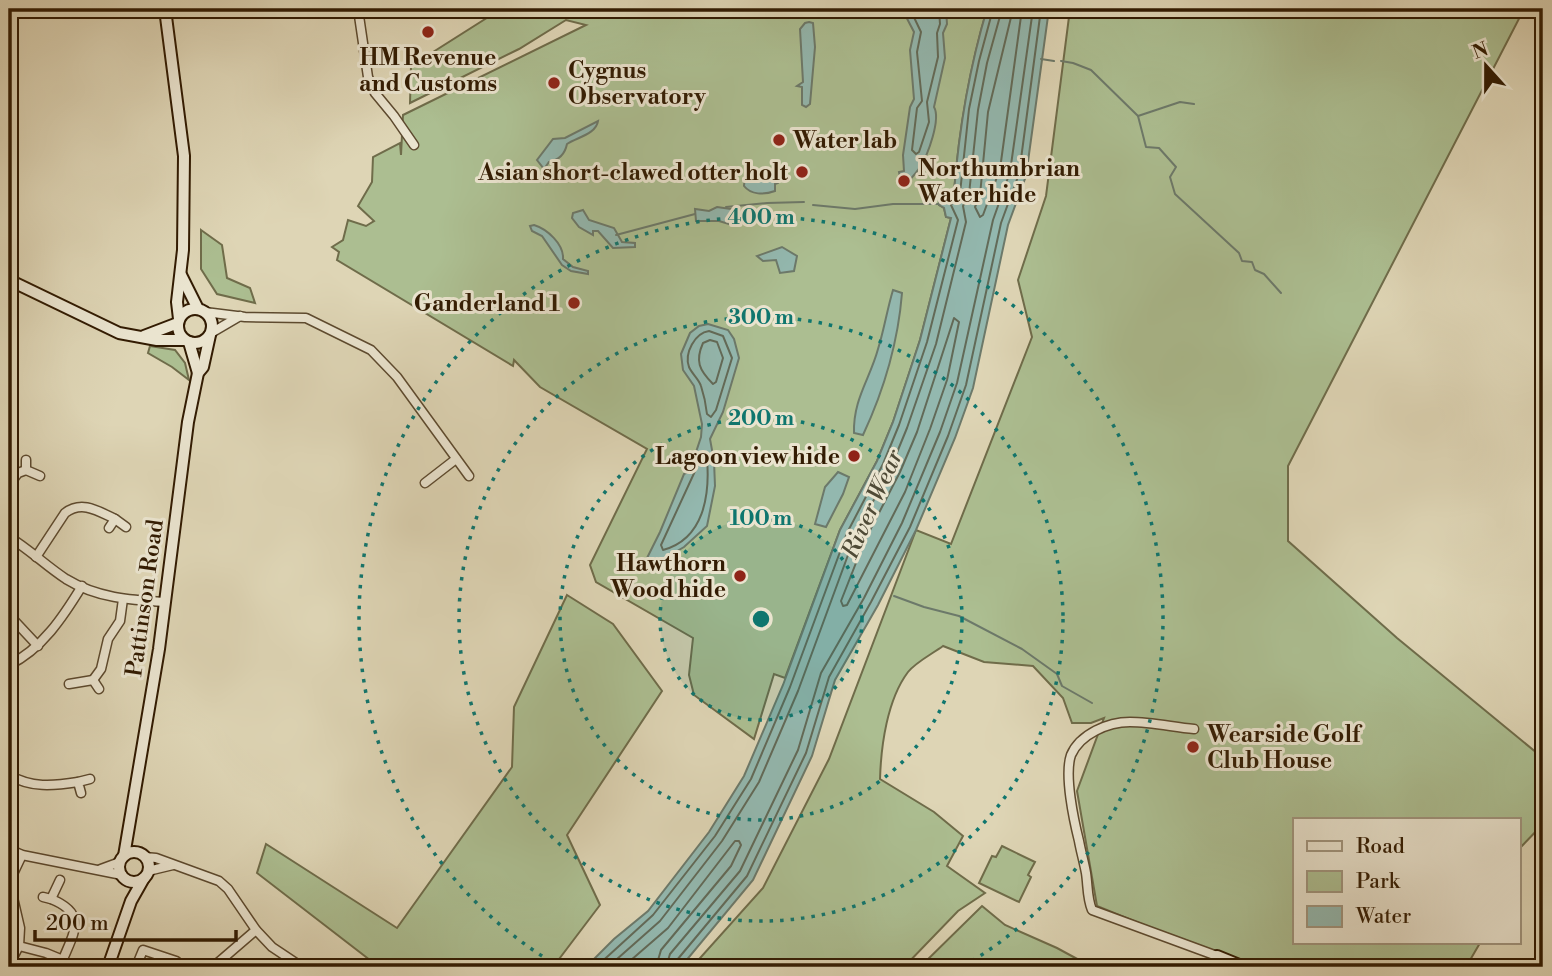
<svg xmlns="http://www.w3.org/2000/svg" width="1552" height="976" font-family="'Libre Bodoni',serif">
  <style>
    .green { fill: #acbe91; stroke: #6f6c4a; stroke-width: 2 }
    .water { fill: #93b8af; stroke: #6c796a; stroke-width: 2 }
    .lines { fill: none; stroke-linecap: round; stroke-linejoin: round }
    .shore { stroke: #626a58; stroke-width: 2 }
    .stream { stroke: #6c796a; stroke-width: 2 }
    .street-casing { stroke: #5d4a2f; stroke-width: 11 }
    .secondary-casing { stroke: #321b02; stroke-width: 14 }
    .street { stroke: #eae4cf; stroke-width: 8 }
    .secondary { stroke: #eae4cf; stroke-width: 10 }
    .ring { fill: none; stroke: #0f766e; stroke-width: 3.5; stroke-dasharray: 3.5 7 }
    .poi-dot { fill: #8f2418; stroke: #eae4cf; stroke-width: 2.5 }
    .labels { text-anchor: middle; stroke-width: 6; stroke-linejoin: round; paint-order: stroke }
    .poi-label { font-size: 23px; font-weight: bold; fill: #321b02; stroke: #eae4cf; text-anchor: start }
    .street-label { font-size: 23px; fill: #321b02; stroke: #eae4cf }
    .water-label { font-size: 24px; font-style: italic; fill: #4f4a36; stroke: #eae4cf }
    .centre { fill: #0f766e; stroke: #eae4cf; stroke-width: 3.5 }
    .ring-label { font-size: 21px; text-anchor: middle; font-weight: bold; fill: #0f766e; stroke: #eae4cf; stroke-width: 6; stroke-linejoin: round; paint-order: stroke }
  </style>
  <rect width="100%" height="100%" fill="#ded5b5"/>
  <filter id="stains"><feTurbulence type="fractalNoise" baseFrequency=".00286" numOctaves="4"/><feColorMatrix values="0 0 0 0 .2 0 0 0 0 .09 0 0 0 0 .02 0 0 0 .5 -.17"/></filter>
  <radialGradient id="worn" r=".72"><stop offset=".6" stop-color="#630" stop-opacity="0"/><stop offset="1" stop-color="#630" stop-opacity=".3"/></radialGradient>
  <g class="green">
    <path d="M501,9H987C969,70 959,129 954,192L945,200L939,201V205L944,208L946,217L951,218L920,340L893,422L877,461L840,530L785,678L774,674L754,739L694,695L689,675L693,638L596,582L590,565L647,449L540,387L514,360L513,366L337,260L339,252L332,247L343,240L348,220L366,226L374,221L358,206L372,182L373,157L400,143L401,155L403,115L586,25L566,20L519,49L410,103L411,66Z"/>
    <path d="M1070,9H1524L1288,466V541L1397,638L1543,758V824L1519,849V820H1295V943H1480L1466,967H1257L1200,948L1097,906L1077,791L1104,718L1091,723H1072L1063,698L1033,666L984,662L943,646C932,654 916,662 908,672C887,700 881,746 880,779L934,812L963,836L947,866L985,893L958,911L904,967H787L784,963L779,967H692L763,888L829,759L916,530L951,544L1032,337L1018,280L1046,196Z"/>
    <path d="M201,230L222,245L227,278L250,288L255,303L217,294L201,269Z"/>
    <path d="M150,346L175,350L185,363L189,380L172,367L148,353Z"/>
    <path d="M567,595L613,624L662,691L567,835L600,905L553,967H379L257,873L266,844L397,928L512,767L514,707Z"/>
    <path d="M1002,846L1035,862L1028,875L1031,877L1019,902L979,883L992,856L996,857Z"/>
    <path d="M982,906L1005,925L1057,948L1092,967H920Z"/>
  </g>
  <g class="water">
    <path d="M902,9H946L947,24L943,33L945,58L934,107C941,119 928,155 920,167C917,172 913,176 910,180L900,177L899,172L904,171L903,155L910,107L914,99L910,50L914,32Z"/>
    <path d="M987,9H1049L1026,176L1008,225L973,388L955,438L916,530L878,605L835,680L812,756L753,880L685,962L678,967H586L614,939L648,911L709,832L744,776L783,685L840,530L877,461L893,422L920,340L951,218L946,217L944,208L939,205V201L945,200L954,192C959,129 969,69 987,9Z"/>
    <path d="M809,22L813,23L815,47L810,104L806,107L802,105V87L797,86L803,82L800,29L805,23Z"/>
    <path d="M598,121C596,134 578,137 567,144C565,154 559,160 549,162L544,169L537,160L553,139L565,138Z"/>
    <path d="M767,174L780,178L778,183L775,184V191C764,195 751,195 744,186L745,175Z"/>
    <path d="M717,207L738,210V221L732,225L719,221H696L695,209L709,211Z"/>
    <path d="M583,210L589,220L614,228L622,242L635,243V247L613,248L598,231H593V235L579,227L572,218L573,213Z"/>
    <path d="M534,225C547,229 564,244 563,259L573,267L588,271V274L571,271L562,265L542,236L532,231L530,226Z"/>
    <path d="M782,247L797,256L794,271L780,273L776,260L763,261L757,256Z"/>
    <path d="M893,290L902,293C898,343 884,390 863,435L854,433C853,399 870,379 878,349C884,330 887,310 893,290Z"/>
    <path d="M708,324L728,330L734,339L739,358L723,412L710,439L714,461L715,486L707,526L684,547L653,565L647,562V558L660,532L684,474L688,472L692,464L701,437L702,424L694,386L683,370L681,354L690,333L699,326Z"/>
    <path d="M838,472L849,477L843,494L826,527L815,524L825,487Z"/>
  </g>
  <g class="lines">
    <g class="shore">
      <path d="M910,9L921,32L917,52L922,101L917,108L912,150L916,154L919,152L929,122L927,102L938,57L937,33L940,24L939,9"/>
      <path d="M1013,9L988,112L980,195L975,207L980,217L983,215L1000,169L1022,9"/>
      <path d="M954,318L959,322L947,380L930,429L905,492L847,605L843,606L841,601L865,540L900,472L917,432Z"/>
      <path d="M709,331L723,336L732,358L716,410L711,417L707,414C706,405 704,395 701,386C699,379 692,374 689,367C684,353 695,333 709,331Z"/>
      <path d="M710,340L717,342L723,358L716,382L713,384C699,370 695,361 703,343Z"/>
      <path d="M702,456L707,459C710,495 704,539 663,550L661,545Z"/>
      <path d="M596,967L653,915L715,836L751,779L790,687L847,533L883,464L899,425L927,342L958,220L951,205L960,193L969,109L979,61L993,9"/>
      <path d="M608,967L660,921L722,841L759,782L798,691L855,536L891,467L907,428L936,344L966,222L963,206L969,194L978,110L987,63L1002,9"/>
      <path d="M623,967L668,928L735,841H739L741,845L731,866L661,950L656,967"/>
      <path d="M666,967L670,954L740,871L798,750L821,673L864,598L902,523L940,432L957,383L993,220L1010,172L1033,9"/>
      <path d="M675,967L677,960L747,876L806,753L829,677L871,602L910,527L948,436L966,385L1001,223L1019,174L1041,9"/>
    </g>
    <g class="stream">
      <path d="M1041,59L1054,61"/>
      <path d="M1061,61L1073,63L1091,70L1138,116L1146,147L1159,148L1176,167L1170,177L1175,194L1239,253L1242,261L1252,262L1255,270L1264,274L1281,293"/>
      <path d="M1138,116L1180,102L1194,104"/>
      <path d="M813,205L855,209L893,204H941"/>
      <path d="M726,207L767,203L804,202"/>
      <path d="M616,235L695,214"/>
      <path d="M894,596L924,607L959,616L1022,649L1057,674L1062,686L1092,703"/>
    </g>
    <defs>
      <g id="street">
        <path d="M358,9L368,77L375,93L394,116L414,145"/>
        <path d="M205,312L245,317L306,318L371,350L397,377L469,476"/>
        <path d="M211,333L240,316"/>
        <path d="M26,460V470L40,476"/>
        <path d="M425,483L456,459"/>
        <path d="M9,485L18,473L26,470"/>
        <path d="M109,528L115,519L126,527"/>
        <path d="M9,537C29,549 46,566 66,579C97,598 130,600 165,602"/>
        <path d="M36,557L65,513C82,500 98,511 115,519"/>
        <path d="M9,615L38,646"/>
        <path d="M9,665C42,649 63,617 82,586"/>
        <path d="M93,680L101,669L108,639L120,621L123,599"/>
        <path d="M69,684L93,680L99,689"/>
        <path d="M9,706L10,707"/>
        <path d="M1194,729C1173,727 1151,722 1130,722C1108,722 1080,734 1071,755C1064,775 1074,821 1079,841C1081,852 1084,862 1086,873C1088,886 1087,898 1092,910L1217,956"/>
        <path d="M9,775C31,788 53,786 78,782"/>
        <path d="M81,793L78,782L90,779"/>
        <path d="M9,849L22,855L122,875"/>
        <path d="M145,857L156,858L219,881L228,889L256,930L272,947L302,967"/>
        <path d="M101,869L120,862"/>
        <path d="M148,871L173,865"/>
        <path d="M43,897L51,899L60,880"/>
        <path d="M51,899C91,915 71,936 60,967"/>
        <path d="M19,946L46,953L63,960"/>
        <path d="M9,965L19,946L20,928L11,889L13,874L22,855"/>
        <path d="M136,967L143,950L176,961L184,967"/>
        <path d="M213,967L256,930"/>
      </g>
      <g id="secondary">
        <path d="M165,9L184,156L183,250L177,302L179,319"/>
        <path d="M181,275L198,309"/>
        <path d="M9,280L119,333L157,340H184"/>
        <circle cx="195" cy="326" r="17"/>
        <path d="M144,336L178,323"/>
        <path d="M189,342L198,373"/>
        <circle cx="134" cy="867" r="15"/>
        <path d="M124,856L159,649L188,422L198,373L203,367L210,335"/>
        <path d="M1217,956L1244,967"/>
        <path d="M108,967L131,901L144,878"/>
      </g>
    </defs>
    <use href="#street" class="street-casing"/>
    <use href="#secondary" class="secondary-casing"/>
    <use href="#street" class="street"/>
    <use href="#secondary" class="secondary"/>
  </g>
  <circle cx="761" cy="619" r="101" fill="#0f766e" fill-opacity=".12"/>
  <g class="ring">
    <circle cx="761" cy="619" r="101"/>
    <circle cx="761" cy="619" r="201"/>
    <circle cx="761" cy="619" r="302"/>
    <path d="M560 967A402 402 0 1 1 962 967"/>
  </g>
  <g class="poi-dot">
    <circle cx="428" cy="32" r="7"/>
    <circle cx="554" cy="83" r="7"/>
    <circle cx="779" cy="140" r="7"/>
    <circle cx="802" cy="172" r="7"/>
    <circle cx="904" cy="181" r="7"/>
    <circle cx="574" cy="303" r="7"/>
    <circle cx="854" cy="456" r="7"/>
    <circle cx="740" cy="576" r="7"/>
    <circle cx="1193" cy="747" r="7"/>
  </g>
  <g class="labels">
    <g class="poi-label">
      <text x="428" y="65" text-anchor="middle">HM Revenue<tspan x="428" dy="26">and Customs</tspan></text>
      <text x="568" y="78">Cygnus<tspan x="568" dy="26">Observatory</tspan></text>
      <text x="793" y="148">Water lab</text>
      <text x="918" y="176">Northumbrian<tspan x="918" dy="26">Water hide</tspan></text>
      <text x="788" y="180" text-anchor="end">Asian short-clawed otter holt</text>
      <text x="560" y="311" text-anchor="end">Ganderland 1</text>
      <text x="840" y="464" text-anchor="end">Lagoon view hide</text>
      <text x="726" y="571" text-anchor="end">Hawthorn<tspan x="726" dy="26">Wood hide</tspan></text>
      <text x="1207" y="742">Wearside Golf<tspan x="1207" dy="26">Club House</tspan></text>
    </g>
    <g class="street-label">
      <text transform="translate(144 598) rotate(-82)" y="8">Pattinson Road</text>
    </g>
    <g class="water-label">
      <text transform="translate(872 504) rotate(-66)" y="8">River Wear</text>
    </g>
  </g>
  <circle cx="761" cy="619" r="10" class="centre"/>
  <g class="ring-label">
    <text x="761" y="224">400 m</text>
    <text x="761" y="324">300 m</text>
    <text x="761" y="425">200 m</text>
    <text x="761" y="525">100 m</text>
  </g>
  <rect width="1552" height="976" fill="none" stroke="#ded5b5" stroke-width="35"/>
  <rect x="10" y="10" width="1531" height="955" fill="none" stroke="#321b02" stroke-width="3.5"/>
  <rect x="18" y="18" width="1517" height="941" fill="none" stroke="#321b02" stroke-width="2"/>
  <rect x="1293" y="818" width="228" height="126" fill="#eae4cf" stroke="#a0947d" stroke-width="2"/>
  <rect x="1307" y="841" width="35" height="10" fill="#eae4cf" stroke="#a0947d" stroke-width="2"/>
  <text x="1356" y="853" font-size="21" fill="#321b02">Road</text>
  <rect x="1307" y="871" width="35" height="21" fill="#acbe91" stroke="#a0947d" stroke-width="2"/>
  <text x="1356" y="888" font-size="21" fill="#321b02">Park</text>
  <rect x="1307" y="906" width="35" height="21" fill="#93b8af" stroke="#a0947d" stroke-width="2"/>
  <text x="1356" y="923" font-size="21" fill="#321b02">Water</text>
  <g transform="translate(1486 66) rotate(339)" stroke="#eae4cf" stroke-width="5" paint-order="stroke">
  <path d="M0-5L12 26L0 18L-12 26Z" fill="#321b02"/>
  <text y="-10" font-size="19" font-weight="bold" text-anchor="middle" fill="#321b02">N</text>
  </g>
  <path d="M35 930v10h201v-10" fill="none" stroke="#321b02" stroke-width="3.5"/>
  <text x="46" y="930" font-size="21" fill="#321b02" stroke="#eae4cf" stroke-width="5" paint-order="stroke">200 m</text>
  <rect width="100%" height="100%" filter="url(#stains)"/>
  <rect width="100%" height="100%" fill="url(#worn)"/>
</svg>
